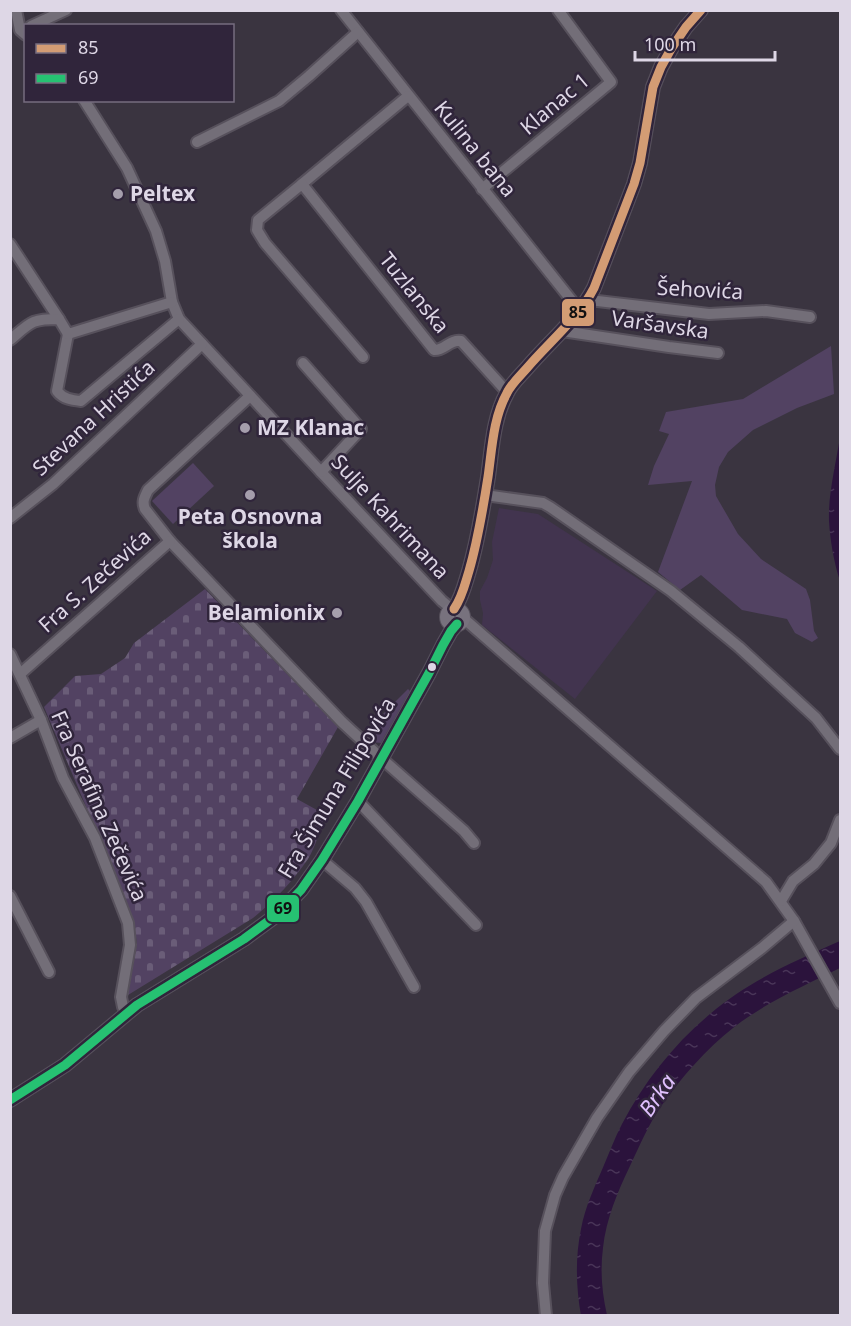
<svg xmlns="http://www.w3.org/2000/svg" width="851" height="1326" font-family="'Noto Sans',sans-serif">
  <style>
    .built { fill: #42344f }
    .grass { fill: #524262 }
    .cemetery { fill: url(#cemetery-stones) }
    .water { fill: url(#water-ripples) }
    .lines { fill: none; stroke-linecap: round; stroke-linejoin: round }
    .minor-casing { stroke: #57515c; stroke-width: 14 }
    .major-casing { stroke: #57515c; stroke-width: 16 }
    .minor { stroke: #736e78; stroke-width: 10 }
    .major { stroke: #78727e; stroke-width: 14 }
    .bus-1-casing { stroke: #30253b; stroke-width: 14 }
    .bus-2-casing { stroke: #30253b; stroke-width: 14 }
    .bus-1 { stroke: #d39c74; stroke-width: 9 }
    .bus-2 { stroke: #26c172; stroke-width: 9 }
    .poi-dot { fill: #a59eac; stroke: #30253b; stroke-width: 2 }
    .bus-dot { fill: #ded7e6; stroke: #30253b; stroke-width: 2 }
    .labels { text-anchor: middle; stroke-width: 5; stroke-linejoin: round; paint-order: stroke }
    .street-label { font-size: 21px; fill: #ded7e6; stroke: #30253b }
    .poi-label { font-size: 21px; font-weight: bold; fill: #ded7e6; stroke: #30253b; text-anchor: start }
    .water-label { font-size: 22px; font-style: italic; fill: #e0c1fe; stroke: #30253b }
    .line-badge { stroke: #30253b; stroke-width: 2 }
    .pale-badge-label { font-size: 16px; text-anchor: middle; font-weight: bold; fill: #111 }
  </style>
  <defs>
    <pattern id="cemetery-stones" width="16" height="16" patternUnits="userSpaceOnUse" patternTransform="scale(1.5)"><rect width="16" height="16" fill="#524262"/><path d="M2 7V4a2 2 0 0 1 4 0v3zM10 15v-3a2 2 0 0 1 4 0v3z" fill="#6a5d78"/></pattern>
    <pattern id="water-ripples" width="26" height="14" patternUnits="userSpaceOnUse" patternTransform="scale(1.5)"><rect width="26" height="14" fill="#2b133c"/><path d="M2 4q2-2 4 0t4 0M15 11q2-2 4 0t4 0" fill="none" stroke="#493558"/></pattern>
  </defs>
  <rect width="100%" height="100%" fill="#3a3440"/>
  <path class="built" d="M499,508L538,514L657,591L575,699L482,625L483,613L480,600V591L487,578L493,560L492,542Z"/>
  <g class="grass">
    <path d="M831,346L834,394L797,408L753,430L728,452L719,467L715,485L716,496L738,534L761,559L806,589L810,600L814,631L818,638L812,642L795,633L787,619L742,610L701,575L680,590L658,572L692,481L648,485L654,466L669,434L659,431L666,412L743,399Z"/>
    <path d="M193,463L214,486L173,524L152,501Z"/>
    <path d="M408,689L410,691L381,743L372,742L363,734Z"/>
  </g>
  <path class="cemetery" d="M205,589L338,727L297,799L326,815C320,829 316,846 308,859C293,881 274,901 253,918L128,995L137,943L134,926L117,880L44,707L75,676L101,674L125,658L134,643Z"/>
  <g class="water">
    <path d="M840,437V581C834,563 830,540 829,521C828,494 836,463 840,437Z"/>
    <path d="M840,941V968C804,986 766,1002 733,1028C706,1049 682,1077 662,1105C649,1123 640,1145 630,1166C618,1191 606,1219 603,1248C600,1271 602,1293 607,1315L581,1316C576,1287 575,1258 581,1229C585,1207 595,1186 604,1165C610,1151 615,1137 622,1124C644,1082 674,1044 710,1014C748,981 795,961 840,941Z"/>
  </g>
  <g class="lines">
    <defs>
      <g id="minor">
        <path d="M16,10L20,30L26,35"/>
        <path d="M341,10L580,311"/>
        <path d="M31,26L66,10"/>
        <path d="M84,100L127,168L156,231L165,261L172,302L179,319L321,472L442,601L453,610"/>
        <path d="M197,142L279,101L309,76L358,32"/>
        <path d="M302,184L408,96"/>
        <path d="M482,189L611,82L558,10"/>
        <path d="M10,244L59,319"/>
        <path d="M589,300L709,314L766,311L810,317"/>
        <path d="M562,331L669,347L718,353"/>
        <path d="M68,334L57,391C63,399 72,400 81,401L179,319"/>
        <path d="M10,340C31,322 31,319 59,319L68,334L172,302"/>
        <path d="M363,357L265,243L257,230L258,220L302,184L434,350C444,351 450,339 461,341L507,392"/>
        <path d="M303,363L361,429L321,472"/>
        <path d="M250,396L148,490C144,498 142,502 145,509L170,541L342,722L381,758L464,831L474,843"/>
        <path d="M485,495L543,503L550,507L671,591L739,647L816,718L840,749"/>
        <path d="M10,518L53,484L202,344"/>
        <path d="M462,617L766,882L794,921L840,1003"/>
        <path d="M10,654L41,720L63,778L95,838L128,923L130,945L121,997L123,1007L127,1012"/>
        <path d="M20,674L170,541"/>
        <path d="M10,738L41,720"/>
        <path d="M358,801L476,925"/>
        <path d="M322,860L355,888L366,902L414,987"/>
        <path d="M10,896L49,972"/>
        <path d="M781,901L793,881L814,864L831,843L840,820"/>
        <path d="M546,1316L543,1283L545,1231L555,1195L563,1177L597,1118L629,1072L664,1031L696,998L762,948L794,921"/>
      </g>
      <g id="major">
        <path d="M454,609C462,598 465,584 469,571C478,540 483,509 488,477C492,449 493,418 507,393C511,384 520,376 527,368C549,342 578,319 594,288L634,184L640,163L653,87L661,67L671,49L686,27L701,10"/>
        <circle cx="455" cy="617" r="8"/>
        <path d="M10,1100L65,1065L137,1005L244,939L278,914L301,890L322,860L358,801L429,673L443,645L451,631L457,624"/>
      </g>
    </defs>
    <use href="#minor" class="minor-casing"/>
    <use href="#major" class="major-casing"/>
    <use href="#minor" class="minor"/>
    <use href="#major" class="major"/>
    <defs>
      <path id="bus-1" d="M454,609C462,598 465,584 469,571C478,540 483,509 488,477C492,449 493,418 507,393C511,384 520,376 527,368C549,342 578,319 594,288L634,184L640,163L653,87L661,67L671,49L686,27L701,10"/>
      <path id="bus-2" d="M10,1100L65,1065L137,1005L244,939L278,914L301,890L322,860L358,801L429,673L443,645L451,631L457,624"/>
    </defs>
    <use href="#bus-1" class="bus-1-casing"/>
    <use href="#bus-2" class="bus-2-casing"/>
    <use href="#bus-1" class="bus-1"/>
    <use href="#bus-2" class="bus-2"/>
  </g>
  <g class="poi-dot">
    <circle cx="118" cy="194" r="6"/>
    <circle cx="245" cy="428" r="6"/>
    <circle cx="250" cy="495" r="6"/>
    <circle cx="337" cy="613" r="6"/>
  </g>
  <circle class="bus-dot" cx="432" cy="667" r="5"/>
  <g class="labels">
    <g class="street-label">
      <text transform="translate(555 104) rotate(-40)" y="7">Klanac 1</text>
      <text transform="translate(475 149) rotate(51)" y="7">Kulina bana</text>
      <text transform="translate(700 290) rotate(3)" y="7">Šehovića</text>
      <text transform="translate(414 293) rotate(51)" y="7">Tuzlanska</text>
      <text transform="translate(660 325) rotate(8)" y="7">Varšavska</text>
      <text transform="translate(94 418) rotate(-43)" y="7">Stevana Hristića</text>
      <text transform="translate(390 517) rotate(47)" y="7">Sulje Kahrimana</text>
      <text transform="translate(95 581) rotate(-42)" y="7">Fra S. Zečevića</text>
      <text transform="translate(337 788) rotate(-59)" y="7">Fra Šimuna Filipovića</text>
      <text transform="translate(99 806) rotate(66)" y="7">Fra Serafina Zečevića</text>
    </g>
    <g class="poi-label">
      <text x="130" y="201">Peltex</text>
      <text x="257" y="435">MZ Klanac</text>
      <text x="250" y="524" text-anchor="middle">Peta Osnovna<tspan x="250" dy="24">škola</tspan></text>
      <text x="325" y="620" text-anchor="end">Belamionix</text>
    </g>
    <g class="water-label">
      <text transform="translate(657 1095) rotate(-55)" y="8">Brka</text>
    </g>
  </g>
  <g class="line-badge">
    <rect x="561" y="298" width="34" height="29" rx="6" fill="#d39c74"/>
    <rect x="266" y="894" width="34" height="29" rx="6" fill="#26c172"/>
  </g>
  <g class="pale-badge-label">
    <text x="578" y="318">85</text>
    <text x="283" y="914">69</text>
  </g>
  <rect width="851" height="1326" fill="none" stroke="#ded7e6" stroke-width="24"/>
  <rect x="24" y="24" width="210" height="78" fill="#30253b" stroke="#766c7f" stroke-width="1.5"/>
  <rect x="36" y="44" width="30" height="9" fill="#d39c74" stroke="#766c7f" stroke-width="1.5"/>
  <text x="78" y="54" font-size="18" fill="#ded7e6">85</text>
  <rect x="36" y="74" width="30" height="9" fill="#26c172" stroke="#766c7f" stroke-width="1.5"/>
  <text x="78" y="84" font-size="18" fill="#ded7e6">69</text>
  <path d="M635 51v9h140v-9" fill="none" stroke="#ded7e6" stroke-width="3"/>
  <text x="644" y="51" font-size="18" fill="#ded7e6" stroke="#30253b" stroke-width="4.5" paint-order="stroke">100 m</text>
</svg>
